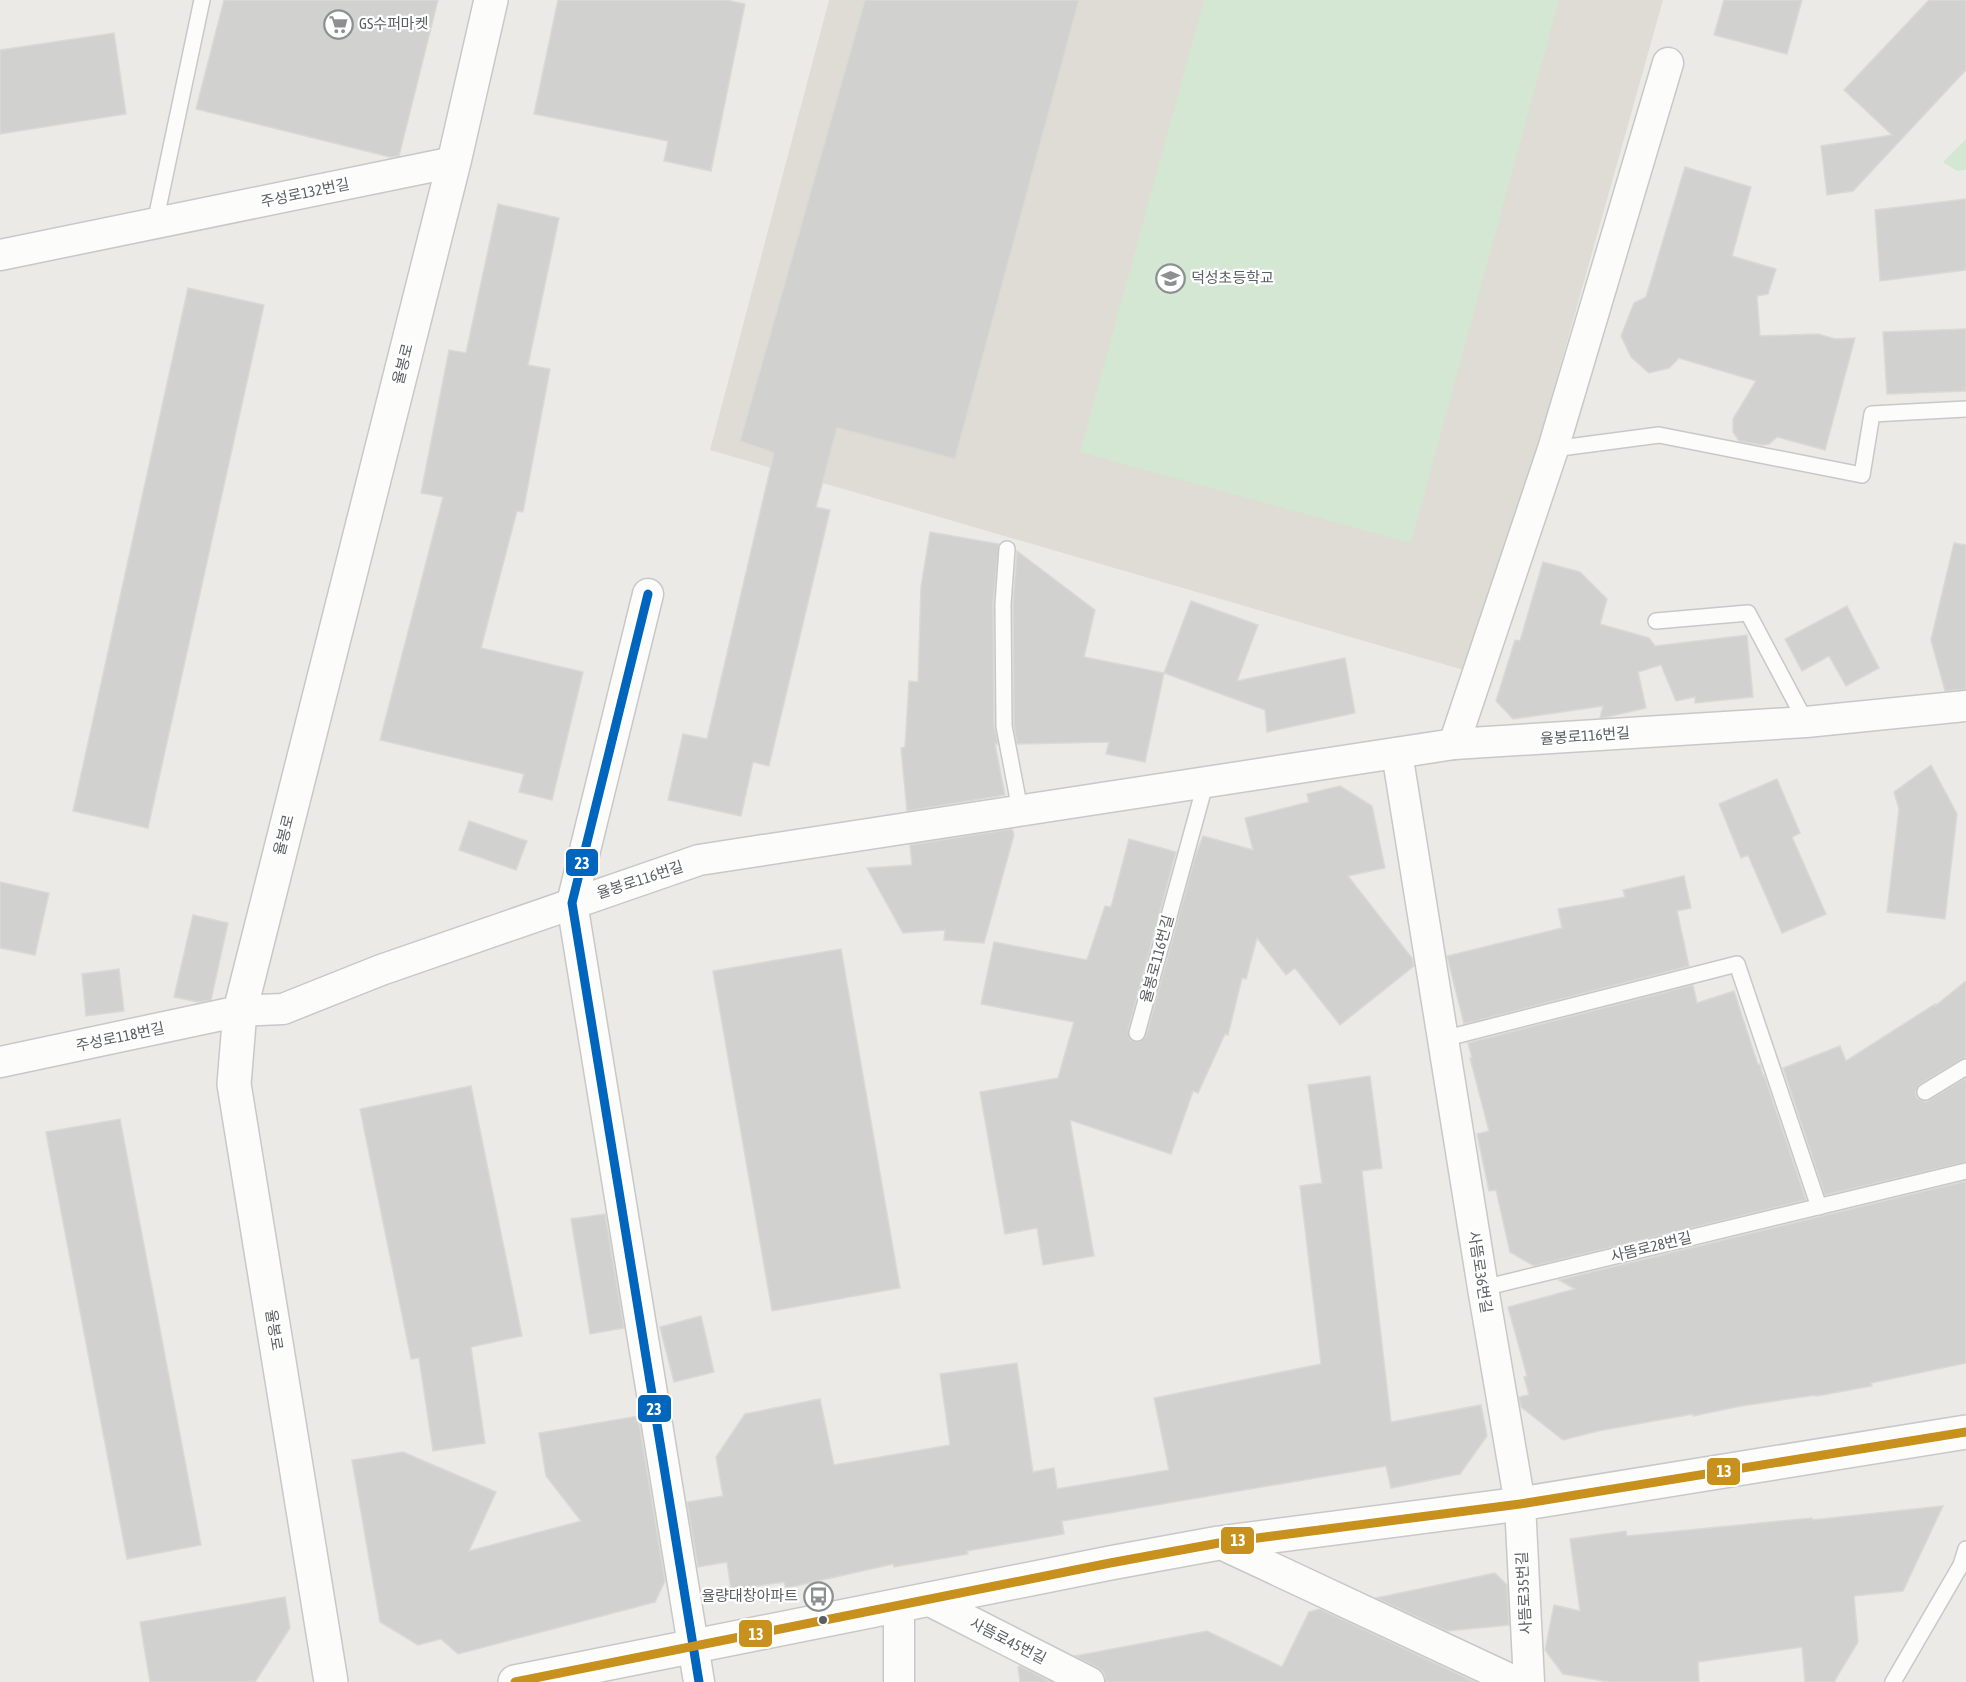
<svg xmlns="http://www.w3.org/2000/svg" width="1966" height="1682" font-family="'Asap Condensed','Noto Sans KR',sans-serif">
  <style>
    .education { fill: #dedcd5 }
    .green { fill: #d3e7d2 }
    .building { fill: #d1d1cf; stroke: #dad9d5; stroke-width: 1.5 }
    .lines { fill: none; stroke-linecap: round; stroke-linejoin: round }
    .lane-casing { stroke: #c8c8c8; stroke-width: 18 }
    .street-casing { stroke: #c8c8c8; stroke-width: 33 }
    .secondary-casing { stroke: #c8c8c8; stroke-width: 36 }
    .lane { stroke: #fcfcfb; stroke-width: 15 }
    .street { stroke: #fcfcfb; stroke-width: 30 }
    .secondary { stroke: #fcfcfb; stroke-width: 33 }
    .bus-1-casing { stroke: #fff; stroke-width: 14 }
    .bus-2-casing { stroke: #fff; stroke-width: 14 }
    .bus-1 { stroke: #0065bd; stroke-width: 9 }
    .bus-2 { stroke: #c8911e; stroke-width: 9 }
    .bus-dot { fill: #5b5f63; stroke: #fff; stroke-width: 2 }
    .labels { text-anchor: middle; stroke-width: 4.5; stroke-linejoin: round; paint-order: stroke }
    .poi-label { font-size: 15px; fill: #5b5f63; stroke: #fff; text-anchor: start }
    .street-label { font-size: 15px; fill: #5b5f63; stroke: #fff }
    .line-badge { stroke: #fff; stroke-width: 2 }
    .badge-label { font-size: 16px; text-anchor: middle; font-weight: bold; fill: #fff }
  </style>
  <rect width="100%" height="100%" fill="#ebeae6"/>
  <path class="education" d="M829,0H1663L1474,673L710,450Z"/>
  <g class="green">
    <path d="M1204,0H1559L1411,543L1080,452Z"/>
    <path d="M1966,139V170L1957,171L1943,162Z"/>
  </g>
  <g class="building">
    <path d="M224,0H438L399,156L390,157L196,109Z"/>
    <path d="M558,0H726L745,4L711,171L664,161L668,141L534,114Z"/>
    <path d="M865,0H1079L955,459L837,428L816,507L830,510L769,766L753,762L741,816L668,800L683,734L707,739L774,453L740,441Z"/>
    <path d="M1724,0H1802L1787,54L1714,35Z"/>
    <path d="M1929,0H1966V70L1853,191L1827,195L1821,146L1892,135L1844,90Z"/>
    <path d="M114,33L126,114L0,134V50Z"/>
    <path d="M1685,167L1751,187L1732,256L1776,269L1768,294L1757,296L1760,336L1818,334L1835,339L1855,338L1825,450L1777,437L1769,444L1762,445L1739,441L1733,432V419L1756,381L1679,358L1669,368L1649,373L1631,357L1621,336L1634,303L1646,297Z"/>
    <path d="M1966,199V270L1880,281L1875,210Z"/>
    <path d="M498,204L559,218L528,365L550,369L523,512L517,511L481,648L583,672L552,800L519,792L524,774L380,740L443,497L421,493L449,350L466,353Z"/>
    <path d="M188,288L264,305L148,828L73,811Z"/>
    <path d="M1966,329V391L1887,394L1883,332Z"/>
    <path d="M930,532L999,544L993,603L994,726L998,744H995L1005,795L907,811L901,748L905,747L909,681L918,682L921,587Z"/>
    <path d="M1954,543L1966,545V689L1945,691L1931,640Z"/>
    <path d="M1017,551L1095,610L1084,657L1164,673L1145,762L1106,754L1109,742L1017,744L1014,725L1013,604Z"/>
    <path d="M1543,562L1580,572L1607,599L1600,624L1649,638L1655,646L1747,635L1753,697L1695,703V697L1676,701L1661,665L1638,672L1646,708L1607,717L1600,718L1603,706L1513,719L1496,701L1515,640L1520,641Z"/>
    <path d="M1191,601L1258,625L1237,681L1345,658L1355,713L1267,732L1265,710L1164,673Z"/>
    <path d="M1847,606L1879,668L1846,686L1829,656L1802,671L1785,639Z"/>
    <path d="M1931,765L1957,814L1945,919L1887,912L1899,809L1894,792Z"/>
    <path d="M1777,779L1800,833L1792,837L1826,914L1782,933L1748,855L1741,858L1719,804Z"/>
    <path d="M1340,786L1372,806L1385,868L1348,876L1412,958L1414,966L1340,1025L1295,968L1286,975L1257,938L1246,979L1242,978L1228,1035L1225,1034L1198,1093L1193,1091L1171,1154L1070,1120L1094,1256L1043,1265L1037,1228L1005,1234L980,1092L1058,1078L1074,1022L981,1004L994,942L1087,960L1105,906L1111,907L1129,839L1176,852L1128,1030L1131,1040L1140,1042L1146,1036L1195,857L1203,836L1253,850L1245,818L1309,802L1307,794Z"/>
    <path d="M469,821L527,841L516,870L459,850Z"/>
    <path d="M1012,829L1014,835L984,943L944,940L945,930L903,933L867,868L912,865L910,845Z"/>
    <path d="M1684,876L1691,908L1677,911L1689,966L1464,1024L1447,956L1562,928L1558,909L1625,897L1623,890Z"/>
    <path d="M0,882L49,893L35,955L0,948Z"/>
    <path d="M193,915L228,923L211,1000L198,1002L174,997Z"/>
    <path d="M841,949L900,1288L772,1311L713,971Z"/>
    <path d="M119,969L124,1011L86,1016L82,974Z"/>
    <path d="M1966,981V1057L1920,1084L1915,1092L1917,1098L1926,1102L1966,1078V1162L1825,1195L1783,1068L1840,1046L1846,1061L1935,1004V1006Z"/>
    <path d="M1693,985L1697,1003L1734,991L1758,1065L1760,1064L1763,1076L1764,1075L1806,1200L1534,1266L1510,1252L1496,1190L1489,1191L1477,1134L1489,1131L1470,1058H1472L1468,1043Z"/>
    <path d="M1370,1076L1382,1168L1362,1171L1391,1422L1481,1405L1487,1436L1460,1474L1391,1488L1386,1466L1062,1521L1064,1534L967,1551L968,1554L894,1567L893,1564L786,1588L784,1582L731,1590L727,1562L698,1567L687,1502L723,1496L716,1457L745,1414L820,1399L834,1465L950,1445L940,1374L1017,1363L1033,1472L1054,1468L1057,1489L1169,1470L1154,1398L1321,1364L1300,1186L1322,1183L1308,1085Z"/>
    <path d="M471,1086L522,1336L471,1347L485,1443L433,1451L419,1358L411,1359L360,1109Z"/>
    <path d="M120,1119L201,1545L127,1559L46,1132Z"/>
    <path d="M1966,1181V1363L1871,1383L1872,1386L1816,1396V1395L1741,1406L1693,1416V1414L1598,1431L1563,1440L1521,1407L1519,1397L1529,1395L1524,1377L1527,1376L1508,1307L1575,1289L1559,1280Z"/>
    <path d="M605,1214L624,1328L590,1334L571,1219Z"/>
    <path d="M701,1316L714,1372L674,1382L660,1327Z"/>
    <path d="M638,1416L665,1581L655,1602L458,1654L441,1639L418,1645L380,1622L352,1460L403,1452L496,1492L469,1551L581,1521L546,1476L539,1433Z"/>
    <path d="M1943,1506L1903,1591L1854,1596L1858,1642L1834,1682H1805L1802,1647L1698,1662L1699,1682H1610L1563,1674L1545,1650L1554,1605L1580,1611L1570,1539L1626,1531L1627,1536L1812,1518V1520Z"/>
    <path d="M1495,1573L1507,1585L1509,1625L1447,1631L1376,1598Z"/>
    <path d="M285,1597L290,1628L255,1682H150L140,1622Z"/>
    <path d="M1320,1609L1475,1682H1106L1104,1673L1097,1667L1075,1656L1207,1631L1282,1667L1309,1612Z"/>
    <path d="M1020,1666L1051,1682H1020L1018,1667Z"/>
  </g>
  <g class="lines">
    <defs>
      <g id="lane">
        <path d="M155,223L202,0"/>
        <path d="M1553,449L1659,435L1862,475L1872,414L1966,409"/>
        <path d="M1007,549L1003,604L1004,726L1020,810"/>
        <path d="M1656,621L1748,613L1806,722"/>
        <path d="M1137,1033L1206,781"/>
        <path d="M1443,1039L1737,964L1819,1207"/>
        <path d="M1925,1092L1966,1067"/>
        <path d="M1483,1288L1966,1171"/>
        <path d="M1893,1682L1961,1565L1966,1549"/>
      </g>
      <g id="street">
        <path d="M0,255L454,162"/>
        <path d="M648,594L572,903L699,1682"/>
        <path d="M1454,744L1553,449L1668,63"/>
        <path d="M1397,753L1483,1288L1520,1504L1529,1682"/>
        <path d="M0,1062L240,1011L283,1009L381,970L699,860L1454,744L1806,722L1966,706"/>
        <path d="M1219,1543L1516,1682"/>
        <path d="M928,1600L1089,1682"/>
        <path d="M899,1682V1605"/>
      </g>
      <g id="secondary">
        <path d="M331,1682L234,1084L240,1011L454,162L491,0"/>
        <path d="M515,1682L1110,1563L1219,1543L1520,1504L1966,1432"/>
      </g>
    </defs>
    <use href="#lane" class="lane-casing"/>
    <use href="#street" class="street-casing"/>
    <use href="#secondary" class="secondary-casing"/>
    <use href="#lane" class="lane"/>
    <use href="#street" class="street"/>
    <use href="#secondary" class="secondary"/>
    <defs>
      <path id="bus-1" d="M648,594L572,903L699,1682"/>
      <path id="bus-2" d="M515,1682L1110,1563L1219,1543L1520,1504L1966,1432"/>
    </defs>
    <use href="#bus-1" class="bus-1-casing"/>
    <use href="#bus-2" class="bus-2-casing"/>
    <use href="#bus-1" class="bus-1"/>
    <use href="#bus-2" class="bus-2"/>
  </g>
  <defs>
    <symbol id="supermarket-ring" viewBox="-11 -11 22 22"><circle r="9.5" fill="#fff" stroke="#8d9091" stroke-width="1.5"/><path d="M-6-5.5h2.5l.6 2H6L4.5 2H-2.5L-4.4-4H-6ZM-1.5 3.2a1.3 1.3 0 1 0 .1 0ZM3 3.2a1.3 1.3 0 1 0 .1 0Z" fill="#8d9091"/></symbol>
    <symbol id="school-ring" viewBox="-11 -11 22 22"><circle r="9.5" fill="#fff" stroke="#8d9091" stroke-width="1.5"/><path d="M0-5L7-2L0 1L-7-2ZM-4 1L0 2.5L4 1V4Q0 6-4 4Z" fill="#8d9091"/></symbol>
    <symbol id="bus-ring" viewBox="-11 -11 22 22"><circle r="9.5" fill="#fff" stroke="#8d9091" stroke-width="1.5"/><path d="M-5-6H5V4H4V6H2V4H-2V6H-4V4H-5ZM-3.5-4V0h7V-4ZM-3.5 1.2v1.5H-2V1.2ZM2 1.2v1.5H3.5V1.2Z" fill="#8d9091"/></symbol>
  </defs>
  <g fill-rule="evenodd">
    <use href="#supermarket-ring" x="322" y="8" width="33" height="33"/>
    <use href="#school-ring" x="1154" y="262" width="33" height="33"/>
    <use href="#bus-ring" x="802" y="1580" width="33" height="33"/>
  </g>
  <circle class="bus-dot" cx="823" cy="1620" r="5"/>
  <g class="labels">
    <g class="poi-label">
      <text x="359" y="29">GS수퍼마켓</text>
      <text x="1191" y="283">덕성초등학교</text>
      <text x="798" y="1601" text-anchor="end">율량대창아파트</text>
    </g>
    <g class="street-label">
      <text transform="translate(305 193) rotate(-12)" y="5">주성로132번길</text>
      <text transform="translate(403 364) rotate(-76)" y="5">율봉로</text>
      <text transform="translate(1585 736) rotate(-4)" y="5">율봉로116번길</text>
      <text transform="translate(284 835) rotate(-76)" y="5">율봉로</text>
      <text transform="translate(640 880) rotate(-18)" y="5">율봉로116번길</text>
      <text transform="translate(1157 959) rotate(-75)" y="5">율봉로116번길</text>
      <text transform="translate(120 1037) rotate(-12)" y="5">주성로118번길</text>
      <text transform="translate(1651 1247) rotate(-14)" y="5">사뜸로28번길</text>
      <text transform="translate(1480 1272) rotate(81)" y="5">사뜸로36번길</text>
      <text transform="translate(274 1330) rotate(81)" y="5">율봉로</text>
      <text transform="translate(1524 1593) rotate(-93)" y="5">사뜸로35번길</text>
      <text transform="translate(1008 1641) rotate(27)" y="5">사뜸로45번길</text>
    </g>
  </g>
  <g class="line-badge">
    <rect x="565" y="848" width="34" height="29" rx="6" fill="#0065bd"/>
    <rect x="637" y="1394" width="35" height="29" rx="6" fill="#0065bd"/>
    <rect x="1706" y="1457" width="35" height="29" rx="6" fill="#c8911e"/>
    <rect x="1220" y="1526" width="35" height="29" rx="6" fill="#c8911e"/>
    <rect x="738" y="1619" width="35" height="29" rx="6" fill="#c8911e"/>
  </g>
  <g class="badge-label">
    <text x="582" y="869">23</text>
    <text x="654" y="1415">23</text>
    <text x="1724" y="1477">13</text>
    <text x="1238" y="1546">13</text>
    <text x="756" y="1640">13</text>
  </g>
</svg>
